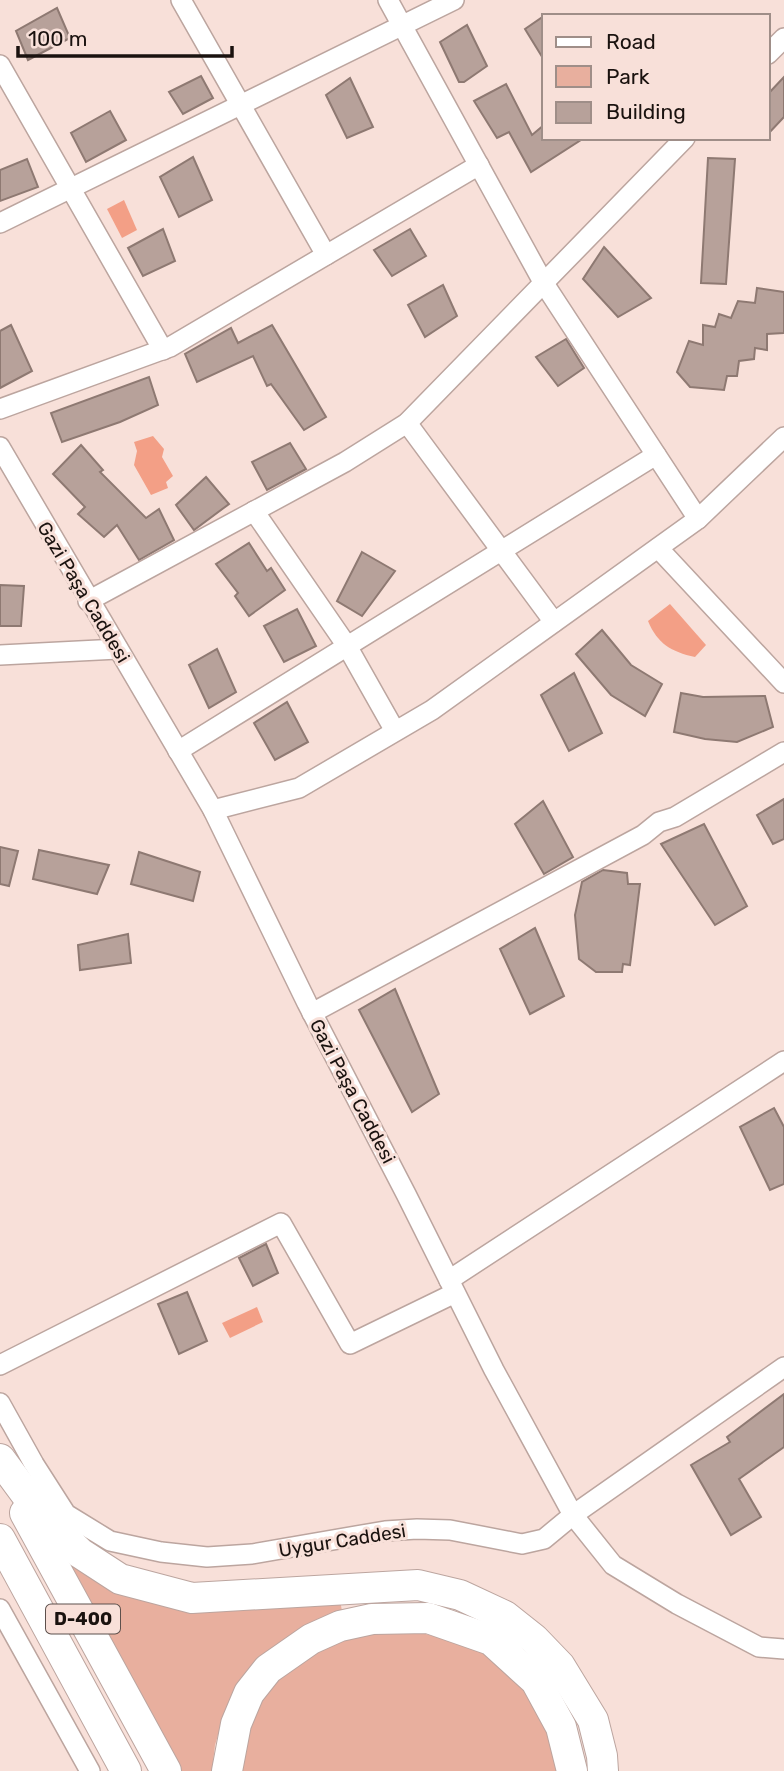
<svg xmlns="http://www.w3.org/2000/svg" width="784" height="1771" font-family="Rubik,sans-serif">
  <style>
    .green { fill: #e8af9e }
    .water { fill: #f39f86 }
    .building { fill: #b7a19a; stroke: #8e7972; stroke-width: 2 }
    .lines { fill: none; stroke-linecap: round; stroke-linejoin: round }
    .minor-casing { stroke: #bca59f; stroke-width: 22 }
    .highway-casing { stroke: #bca59f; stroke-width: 32 }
    .minor { stroke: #fff; stroke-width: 19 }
    .highway { stroke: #fff; stroke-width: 30 }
    .labels { text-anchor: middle; stroke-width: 6; stroke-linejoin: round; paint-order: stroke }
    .shield { fill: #f8e0d9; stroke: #5d504c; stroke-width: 2 }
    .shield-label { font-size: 18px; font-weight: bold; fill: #1a120f }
    .street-label { font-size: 19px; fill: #1a120f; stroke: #f8e0d9 }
  </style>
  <rect width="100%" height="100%" fill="#f8e0d9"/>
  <g class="green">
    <path d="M57,1547L91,1573L340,1600L342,1611L250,1671L226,1708L215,1745L212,1771H178Z"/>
    <path d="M414,1631C437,1637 461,1642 482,1653C513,1669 541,1707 554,1739C557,1749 559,1761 561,1771H236L254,1712L276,1681L321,1649L364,1634Z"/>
  </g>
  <g class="water">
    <path d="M124,200L137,230L122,238L107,209Z"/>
    <path d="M153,436L164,449L162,457L173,476L166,482L168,488L151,495L134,465L137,451L134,442Z"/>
    <path d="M670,604L706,645L695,657C671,652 657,643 648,621Z"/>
    <path d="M257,1307L263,1322L230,1338L222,1323Z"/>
  </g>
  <g class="building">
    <path d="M57,8L70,38L28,60L16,31Z"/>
    <path d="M544,16V60L525,29Z"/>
    <path d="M467,25L487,66L464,82H459L440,42Z"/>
    <path d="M201,76L213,98L183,114L169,92Z"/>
    <path d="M784,77V117L768,134V94Z"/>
    <path d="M350,78L373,127L347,138L326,95Z"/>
    <path d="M506,84L532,135L544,125V138H584L531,172L509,132L497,138L474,101Z"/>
    <path d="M110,111L126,140L86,162L71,133Z"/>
    <path d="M193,157L212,200L179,217L160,177Z"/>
    <path d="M708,158L735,159L726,284L701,283Z"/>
    <path d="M27,159L38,187L0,201V170Z"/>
    <path d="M163,229L175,261L143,276L128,248Z"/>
    <path d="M410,229L426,256L392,276L374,250Z"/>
    <path d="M604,247L651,298L618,317L583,279Z"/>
    <path d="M443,285L457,316L425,337L408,305Z"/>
    <path d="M757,288L784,292V333L767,334V350L755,348L754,359L739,361L737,376H727L724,390L690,387L677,372L689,341L703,345V325L715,327L719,314L731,318L738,301L755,303Z"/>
    <path d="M11,325L32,371L0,388V331Z"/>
    <path d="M272,325L326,417L304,430L271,384L267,386L253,356L197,382L185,354L231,328L238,343Z"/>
    <path d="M566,339L584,368L558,386L536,357Z"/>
    <path d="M149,377L158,405L120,422L62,442L51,413Z"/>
    <path d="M290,443L306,469L267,490L252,462Z"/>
    <path d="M81,445L103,470L100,472L146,518L159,509L174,540L139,560L117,525L104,537L78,514L85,507L53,474Z"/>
    <path d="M206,477L229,504L194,530L176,505Z"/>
    <path d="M249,543L267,571L271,568L285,590L249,616L235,596L238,593L216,564Z"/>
    <path d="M362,552L395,571L362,616L337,601Z"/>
    <path d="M0,585L24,586L21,626H0Z"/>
    <path d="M297,609L316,646L284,662L264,626Z"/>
    <path d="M602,630L631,665L662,684L645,716L611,695L576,654Z"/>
    <path d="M217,649L236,692L209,708L189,665Z"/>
    <path d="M574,673L602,733L569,751L541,695Z"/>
    <path d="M681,693L703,697L765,696L773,727L737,742L705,739L674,732Z"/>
    <path d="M287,702L308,742L275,760L254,723Z"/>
    <path d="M784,799V839L773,844L757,815Z"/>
    <path d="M543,801L573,857L544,874L515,824Z"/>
    <path d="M704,824L747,906L715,925L661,844Z"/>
    <path d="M0,847L18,851L9,886L0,884Z"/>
    <path d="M39,850L109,865L97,894L33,879Z"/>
    <path d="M139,852L200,872L193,901L131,884Z"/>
    <path d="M603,870L627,873L628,884H640L630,965L623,964L622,972H596L579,959L575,915L582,882Z"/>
    <path d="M535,928L564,996L530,1014L500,949Z"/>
    <path d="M128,934L131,963L80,970L78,945Z"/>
    <path d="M395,989L439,1094L412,1112L359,1010Z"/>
    <path d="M774,1108L784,1127V1184L770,1190L740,1127Z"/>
    <path d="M266,1244L278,1273L253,1286L239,1258Z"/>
    <path d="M187,1292L207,1341L179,1354L158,1304Z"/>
    <path d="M784,1394V1447L739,1479L761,1517L731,1535L691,1465L730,1442L727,1437Z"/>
  </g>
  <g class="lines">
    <defs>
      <g id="minor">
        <path d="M181,0L326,255"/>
        <path d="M388,0L543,282L698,519"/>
        <path d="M768,54L784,38"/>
        <path d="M0,65L163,350"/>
        <path d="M0,223L454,0"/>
        <path d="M0,409L170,347L479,165"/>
        <path d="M407,423L554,622"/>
        <path d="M0,447L213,810L307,1003L406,1194L494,1370L573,1515L613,1565L677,1604L759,1647L784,1649"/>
        <path d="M254,511L347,646L395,731"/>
        <path d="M658,548L784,683"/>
        <path d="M88,601L345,462L407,423L685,138"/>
        <path d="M0,655L118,649"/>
        <path d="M178,751L656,455"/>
        <path d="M213,810L299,788L432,710L698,519L784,437"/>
        <path d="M312,1013L643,835L659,822L675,817L784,752"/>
        <path d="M449,1280L784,1061"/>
        <path d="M0,1365L281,1223L350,1344L455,1293"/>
        <path d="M0,1403L34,1464L66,1514L110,1541L161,1552L207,1557L252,1554L385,1531L417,1529L450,1530L522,1544L544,1539L573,1515L784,1367"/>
        <path d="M0,1609L90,1771"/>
      </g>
      <g id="highway">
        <path d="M0,1459L45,1520L80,1553L120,1579L192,1598L418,1585L460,1595L505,1616L534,1639L560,1666L593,1720L602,1756L603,1771"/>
        <path d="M25,1513L166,1771"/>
        <path d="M0,1539L126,1771"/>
        <path d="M227,1771L236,1724L249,1693L268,1669L311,1639L340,1626L372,1619L428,1618L491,1640L536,1681L561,1727L572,1771"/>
      </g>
    </defs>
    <use href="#minor" class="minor-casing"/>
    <use href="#highway" class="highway-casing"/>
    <use href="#minor" class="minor"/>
    <use href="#highway" class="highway"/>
  </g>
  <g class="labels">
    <rect class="shield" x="46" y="1604.5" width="74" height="29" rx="5"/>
    <g class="shield-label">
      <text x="83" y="1625">D-400</text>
    </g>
    <g class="street-label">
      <text transform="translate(84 592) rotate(59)" y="7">Gazi Paşa Caddesi</text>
      <text transform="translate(353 1091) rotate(62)" y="7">Gazi Paşa Caddesi</text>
      <text transform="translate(342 1540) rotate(-9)" y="7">Uygur Caddesi</text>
    </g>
  </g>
  <rect x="542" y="14" width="228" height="126" fill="#f8e0d9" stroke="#9f8e88" stroke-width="2"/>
  <rect x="556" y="37" width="35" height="10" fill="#ffffff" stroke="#9f8e88" stroke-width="2"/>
  <text x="606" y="49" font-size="21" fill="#1a120f">Road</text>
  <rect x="556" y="66" width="35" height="21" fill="#e8af9e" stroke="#9f8e88" stroke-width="2"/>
  <text x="606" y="84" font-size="21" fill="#1a120f">Park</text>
  <rect x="556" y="102" width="35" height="21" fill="#b7a19a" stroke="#9f8e88" stroke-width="2"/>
  <text x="606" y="119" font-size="21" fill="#1a120f">Building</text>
  <path d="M18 46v10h214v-10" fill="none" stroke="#1a120f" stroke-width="3.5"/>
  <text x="28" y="46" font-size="21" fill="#1a120f" stroke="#f8e0d9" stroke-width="5" paint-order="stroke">100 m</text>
</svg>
